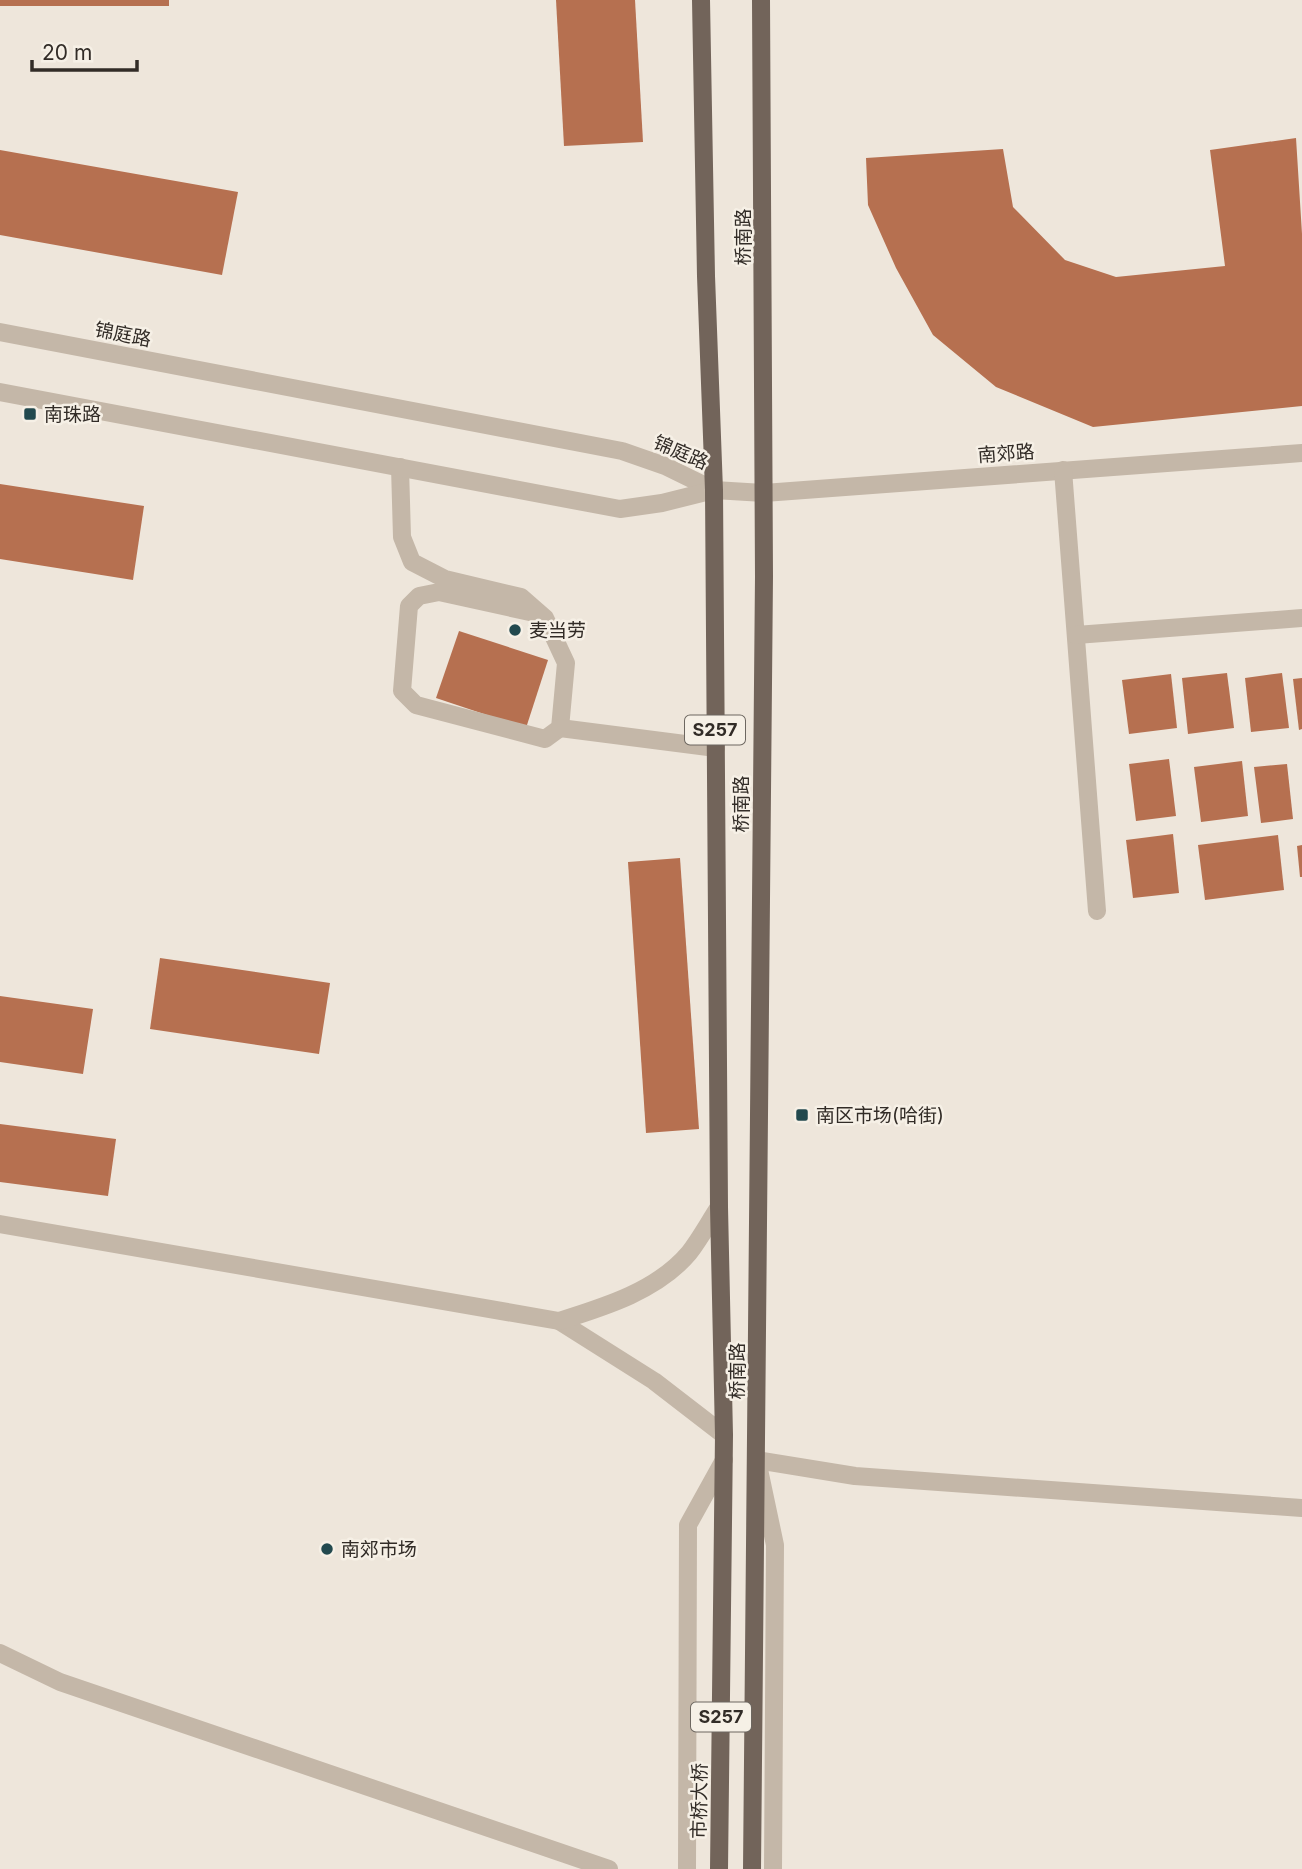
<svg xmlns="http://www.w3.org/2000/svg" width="1302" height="1869" font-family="Inter,'Noto Sans SC',sans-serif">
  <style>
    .building { fill: #b67050 }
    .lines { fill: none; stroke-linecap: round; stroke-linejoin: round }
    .service { stroke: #c4b7a8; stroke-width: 18 }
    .minor { stroke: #c4b7a8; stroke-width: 18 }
    .primary { stroke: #72645a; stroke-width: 18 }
    .poi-dot { fill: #22494e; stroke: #f6f0e6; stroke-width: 2.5 }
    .labels { text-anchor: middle; stroke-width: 5; stroke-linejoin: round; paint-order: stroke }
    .shield { fill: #f6f0e6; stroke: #6d6760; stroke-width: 2 }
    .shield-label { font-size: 18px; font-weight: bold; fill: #322c27 }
    .street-label { font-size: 19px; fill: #322c27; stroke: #f6f0e6 }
    .poi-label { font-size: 19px; fill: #322c27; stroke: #f6f0e6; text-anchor: start }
  </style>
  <rect width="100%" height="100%" fill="#eee6db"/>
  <g class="building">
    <rect x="0" y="0" width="169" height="6"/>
    <path d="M556,0H635L643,142L564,146Z"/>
    <path d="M1296,138L1302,234V406L1093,427L996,387L933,335L896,268L868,205L866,158L1003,149L1013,207L1065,260L1116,277L1225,266L1210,150Z"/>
    <path d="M0,150L238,192L222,275L0,235Z"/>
    <path d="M0,484L144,506L133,580L0,559Z"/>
    <path d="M459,631L548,660L526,728L436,698Z"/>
    <path d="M1227,673L1234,728L1188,734L1182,678Z"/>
    <path d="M1282,673L1289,728L1251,732L1245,678Z"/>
    <path d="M1171,674L1177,728L1129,734L1122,680Z"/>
    <path d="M1302,678V729L1299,730L1293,679Z"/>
    <path d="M1169,759L1176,816L1136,821L1129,764Z"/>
    <path d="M1242,761L1248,816L1201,822L1194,767Z"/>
    <path d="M1287,764L1293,819L1261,823L1254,767Z"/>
    <path d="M1173,834L1179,893L1133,898L1126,840Z"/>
    <path d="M1278,835L1284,890L1205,900L1198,845Z"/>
    <path d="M1302,845V877H1300L1297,846Z"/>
    <path d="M680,858L699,1129L646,1133L628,862Z"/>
    <path d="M160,958L330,983L319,1054L150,1029Z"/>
    <path d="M0,996L93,1009L83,1074L0,1062Z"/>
    <path d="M0,1124L116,1139L108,1196L0,1182Z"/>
  </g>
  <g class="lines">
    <g class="service">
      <path d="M400,467L402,537L412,562L445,579L521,597L545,618L566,663L560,728L545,739L416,705L402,691L409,606L419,596L439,592L539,614"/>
      <path d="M560,728L716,748"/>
    </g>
    <g class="minor">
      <path d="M0,332L622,451L665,466L714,490"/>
      <path d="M0,392L620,509L662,503L714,490L764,493L1302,453"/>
      <path d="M1063,470L1097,911"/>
      <path d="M1076,635L1302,618"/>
      <path d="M0,1224L559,1321L654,1381L724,1435"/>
      <path d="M559,1321C604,1307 657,1291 689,1253C700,1239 709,1222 719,1207"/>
      <path d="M0,1653L60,1682L609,1869"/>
      <path d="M687,1869L688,1525L724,1460"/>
      <path d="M773,1869L775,1545L757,1460L855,1476L1302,1508"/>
    </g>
    <g class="primary">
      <path d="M701,0L706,276L714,490L719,1207L724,1435L719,1869"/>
      <path d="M752,1869L764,576L761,0"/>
    </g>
  </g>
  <g class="poi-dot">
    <rect x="23" y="407" width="14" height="14" rx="3.5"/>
    <circle cx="515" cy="630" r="7"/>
    <rect x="795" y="1108" width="14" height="14" rx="3.5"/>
    <circle cx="327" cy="1549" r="7"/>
  </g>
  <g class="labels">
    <g class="shield">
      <rect x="685" y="715.5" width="60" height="29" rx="5"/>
      <rect x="691" y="1702.5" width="60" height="29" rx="5"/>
    </g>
    <g class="shield-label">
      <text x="715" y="736">S257</text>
      <text x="721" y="1723">S257</text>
    </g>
    <g class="street-label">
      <text transform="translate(743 237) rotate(-90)" y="7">桥南路</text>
      <text transform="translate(123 334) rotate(11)" y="7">锦庭路</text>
      <text transform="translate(681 452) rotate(23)" y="7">锦庭路</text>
      <text transform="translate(1006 453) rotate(-4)" y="7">南郊路</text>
      <text transform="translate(741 804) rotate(-90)" y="7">桥南路</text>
      <text transform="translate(737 1371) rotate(-90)" y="7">桥南路</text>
      <text transform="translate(699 1801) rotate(-89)" y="7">市桥大桥</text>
    </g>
    <g class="poi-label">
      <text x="44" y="421">南珠路</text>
      <text x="529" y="637">麦当劳</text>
      <text x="816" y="1122">南区市场(哈街)</text>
      <text x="341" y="1556">南郊市场</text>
    </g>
  </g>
  <path d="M32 60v10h105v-10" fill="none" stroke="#322c27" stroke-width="3.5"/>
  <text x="42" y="60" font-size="21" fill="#322c27" stroke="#f6f0e6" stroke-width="5" paint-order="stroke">20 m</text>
</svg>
